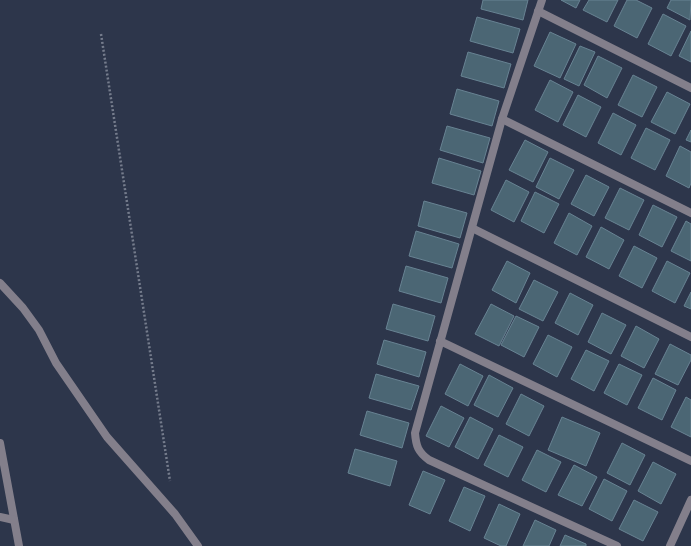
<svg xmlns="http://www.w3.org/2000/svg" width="691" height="546" font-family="Inter,sans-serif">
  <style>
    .building { fill: #4b6674; stroke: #688393 }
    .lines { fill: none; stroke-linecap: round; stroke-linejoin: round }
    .path { stroke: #757c8c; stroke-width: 2.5; stroke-dasharray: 2 2; stroke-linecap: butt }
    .street { stroke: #837f8b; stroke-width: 8 }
  </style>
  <rect width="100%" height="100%" fill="#2d364b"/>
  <g class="building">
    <path d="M483,0H528L523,20L481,9Z"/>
    <path d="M561,0H580L576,8Z"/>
    <path d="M589,0H618L607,22L583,10Z"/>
    <path d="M627,0H636L652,8L637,38L614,26Z"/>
    <path d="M671,0H691L690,20L667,8Z"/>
    <path d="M663,14L686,26L671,56L648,44Z"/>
    <path d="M477,17L520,29L513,53L470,41Z"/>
    <path d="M691,31V62L679,56Z"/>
    <path d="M550,32L576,44L560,78L534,66Z"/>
    <path d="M580,46L595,52L579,86L564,79Z"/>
    <path d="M468,52L511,64L504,88L461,76Z"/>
    <path d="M598,56L622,68L607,98L584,85Z"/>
    <path d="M633,75L657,87L642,117L618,105Z"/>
    <path d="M550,80L573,92L558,122L535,110Z"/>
    <path d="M457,89L499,101L492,126L450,114Z"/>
    <path d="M667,92L690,104L675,134L651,122Z"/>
    <path d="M578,95L601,107L586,137L563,125Z"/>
    <path d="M613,113L636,125L621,155L598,143Z"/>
    <path d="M447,126L490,138L483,163L440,150Z"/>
    <path d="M646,128L670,140L655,170L631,158Z"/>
    <path d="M691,130V142L686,140Z"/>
    <path d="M525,140L548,152L533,182L509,170Z"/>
    <path d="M680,146L691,152V183L689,188L666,176Z"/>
    <path d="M439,158L481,171L474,195L432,183Z"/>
    <path d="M550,158L574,170L559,199L536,187Z"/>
    <path d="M586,175L609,187L594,216L571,204Z"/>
    <path d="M506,180L529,192L514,222L491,210Z"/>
    <path d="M620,188L644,200L629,230L605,218Z"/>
    <path d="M535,192L559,204L544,233L521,221Z"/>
    <path d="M424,201L467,213L460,238L418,226Z"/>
    <path d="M653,205L677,217L662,247L639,235Z"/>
    <path d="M569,213L592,226L577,255L554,243Z"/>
    <path d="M686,221L691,224V261L671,251Z"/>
    <path d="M601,227L624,240L609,269L586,257Z"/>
    <path d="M416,231L459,244L452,268L409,256Z"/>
    <path d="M634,246L657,258L642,288L619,276Z"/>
    <path d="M507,261L530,273L516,303L492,290Z"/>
    <path d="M667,261L690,273L675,303L652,291Z"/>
    <path d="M406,266L448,278L441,303L399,291Z"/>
    <path d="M534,280L558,292L543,321L519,309Z"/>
    <path d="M691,292V309L684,306Z"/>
    <path d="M570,293L593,305L578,335L555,323Z"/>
    <path d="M393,304L435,316L428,341L386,329Z"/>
    <path d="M491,304L514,316L499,346L475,334Z"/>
    <path d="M602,313L626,325L611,354L588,342Z"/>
    <path d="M516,316L539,327L524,357L501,345Z"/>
    <path d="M636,326L659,339L644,368L621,356Z"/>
    <path d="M548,335L572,347L557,377L533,364Z"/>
    <path d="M384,340L426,352L419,377L377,364Z"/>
    <path d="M670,344L691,355V360L678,385L655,374Z"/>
    <path d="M586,350L609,361L594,391L571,379Z"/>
    <path d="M460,364L483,376L468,406L445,394Z"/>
    <path d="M619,364L642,375L627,405L604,393Z"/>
    <path d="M376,374L419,386L411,410L369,398Z"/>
    <path d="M489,375L513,388L498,417L474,405Z"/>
    <path d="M653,378L676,390L662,420L638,408Z"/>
    <path d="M521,394L544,406L529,436L506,424Z"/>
    <path d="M686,397L691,400V437L671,427Z"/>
    <path d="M441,406L464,418L449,447L426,436Z"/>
    <path d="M367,411L409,423L402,448L360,435Z"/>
    <path d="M470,417L493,429L478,459L455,447Z"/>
    <path d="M562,417L600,433L586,466L548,450Z"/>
    <path d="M499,435L523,447L508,477L484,465Z"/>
    <path d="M622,443L645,455L630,485L607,473Z"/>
    <path d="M355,449L397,461L390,486L348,473Z"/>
    <path d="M537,450L561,462L546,492L522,480Z"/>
    <path d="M653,462L676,474L661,504L638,491Z"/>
    <path d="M574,465L597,477L582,506L558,495Z"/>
    <path d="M423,471L445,480L430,514L409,505Z"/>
    <path d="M604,479L627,491L612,521L589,509Z"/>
    <path d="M464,487L485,496L470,531L449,521Z"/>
    <path d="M634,500L658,512L643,541L619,529Z"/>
    <path d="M499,504L520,514L506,546H501L484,538Z"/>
    <path d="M535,520L556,530L549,546H523Z"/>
    <path d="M565,535L586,544V546H560Z"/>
  </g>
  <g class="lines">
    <path class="path" d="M101,34L170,481"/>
    <g class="street">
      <path d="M542,0L502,119L415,433C416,446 418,452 429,460L617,546"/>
      <path d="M538,11L691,88"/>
      <path d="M502,119L691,213"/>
      <path d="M472,228L691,337"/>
      <path d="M0,283L23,308L39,330L56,363L107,437L175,514L198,546"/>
      <path d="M440,341L691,461"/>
      <path d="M0,443L19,546"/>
      <path d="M0,517L14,520"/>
      <path d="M670,546L691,500"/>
    </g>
  </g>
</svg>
